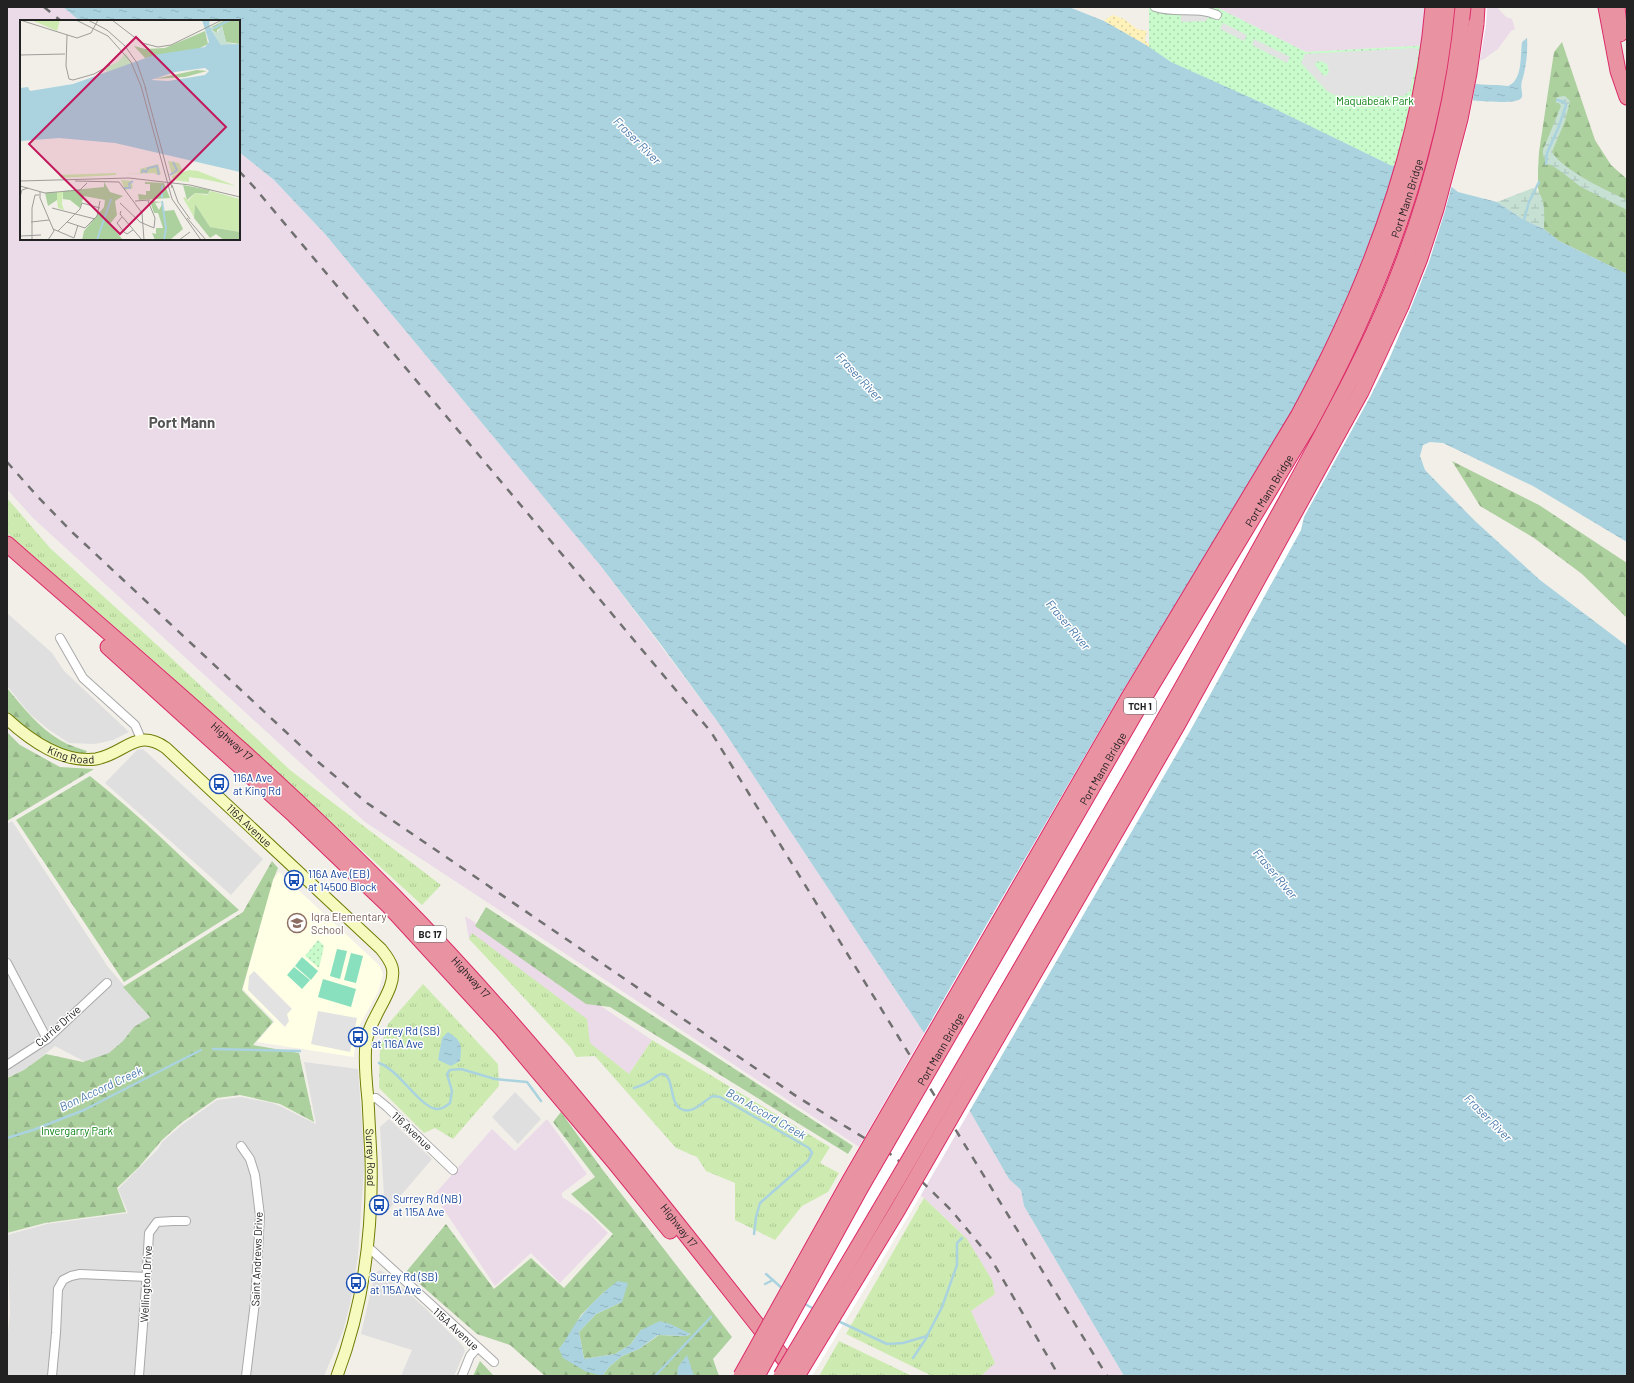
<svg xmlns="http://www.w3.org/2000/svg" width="1634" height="1383" font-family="Barlow,sans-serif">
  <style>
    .residential { fill: #e0dfdf }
    .industrial { fill: #ebdbe8 }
    .education { fill: #ffffe5 }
    .grass { fill: url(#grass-tufts) }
    .forest { fill: url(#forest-firs); fill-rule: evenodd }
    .wetland { fill: url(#wetland-marsh) }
    .sand { fill: url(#sand-dots) }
    .park { fill: url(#park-dots) }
    .pitch { fill: #88e0be }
    .parking { fill: #e2e2e2; fill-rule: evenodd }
    .water { fill: url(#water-ripples) }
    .pier { fill: #fff }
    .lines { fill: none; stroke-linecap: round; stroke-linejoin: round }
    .stream { stroke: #aad3df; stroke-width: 2.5 }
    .street-casing { stroke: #a9a9a9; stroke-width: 10 }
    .secondary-casing { stroke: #707d05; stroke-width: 13 }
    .highway-casing { stroke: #dc2a67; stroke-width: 17 }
    .street { stroke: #fff; stroke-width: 8 }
    .secondary { stroke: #f7fabf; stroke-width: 11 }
    .highway { stroke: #e892a2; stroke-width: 15 }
    .rail { stroke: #707070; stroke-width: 2.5; stroke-dasharray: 8 8; stroke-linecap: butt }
    .highway-bridge-casing { stroke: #dc2a67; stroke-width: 17; stroke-linecap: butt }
    .highway-bridge { stroke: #e892a2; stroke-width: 15 }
    .labels { text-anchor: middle; stroke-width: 3; stroke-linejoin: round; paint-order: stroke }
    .shield { fill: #fff; stroke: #646464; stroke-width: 1 }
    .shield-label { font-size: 10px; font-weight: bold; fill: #222 }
    .park-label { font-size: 11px; fill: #0c8416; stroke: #fff }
    .street-label { font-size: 11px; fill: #222; stroke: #fff }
    .transit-label { font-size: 11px; fill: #164399; stroke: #fff; text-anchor: start }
    .education-label { font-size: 11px; fill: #785e54; stroke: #fff; text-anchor: start }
    .water-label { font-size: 12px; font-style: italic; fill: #4a7aab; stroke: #fff }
    .district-label { font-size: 15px; font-weight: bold; fill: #555; stroke: #fff }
    .inset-river { fill: none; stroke: #aad3df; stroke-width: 2 }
    .inset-road { fill: none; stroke: #9f9d99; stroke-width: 1 }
    .view { fill: #c2185b; fill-opacity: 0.15; stroke: #c2185b; stroke-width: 2 }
    .inset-edge { fill: none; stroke: #222; stroke-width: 2 }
  </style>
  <defs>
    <pattern id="grass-tufts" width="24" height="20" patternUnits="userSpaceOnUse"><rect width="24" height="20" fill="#cdebb0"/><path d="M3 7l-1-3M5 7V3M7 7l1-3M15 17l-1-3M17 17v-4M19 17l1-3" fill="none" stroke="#b0c997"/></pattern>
    <pattern id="forest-firs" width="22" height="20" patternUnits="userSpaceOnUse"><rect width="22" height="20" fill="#add19e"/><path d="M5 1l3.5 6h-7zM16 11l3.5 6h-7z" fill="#95b388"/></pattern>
    <pattern id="wetland-marsh" width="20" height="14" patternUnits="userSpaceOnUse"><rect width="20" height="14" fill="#c6e0d4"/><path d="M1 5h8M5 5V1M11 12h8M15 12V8" fill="none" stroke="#aac0b6"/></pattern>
    <pattern id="sand-dots" width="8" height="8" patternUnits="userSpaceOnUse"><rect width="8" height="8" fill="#fff1ba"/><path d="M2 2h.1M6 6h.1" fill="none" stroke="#dacea0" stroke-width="1.8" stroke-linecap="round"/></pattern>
    <pattern id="park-dots" width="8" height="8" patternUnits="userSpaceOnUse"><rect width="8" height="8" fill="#c8facc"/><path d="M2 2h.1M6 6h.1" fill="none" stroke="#acd6af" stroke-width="1.8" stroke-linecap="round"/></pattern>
    <pattern id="water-ripples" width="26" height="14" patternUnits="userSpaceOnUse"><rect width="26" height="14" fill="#aad3df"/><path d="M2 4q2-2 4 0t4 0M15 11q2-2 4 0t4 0" fill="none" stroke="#92b5bf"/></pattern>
  </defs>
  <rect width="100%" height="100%" fill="#f2efe9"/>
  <g class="residential">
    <path d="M7,613L52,653L64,671L129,732L113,740L95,744L69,743L49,730L30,714L7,686Z"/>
    <path d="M143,749L263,859L231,895L105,783L137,750Z"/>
    <path d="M12,821L108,967L150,1016L121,1047L91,1065L55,1046L25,1070L7,1077V824Z"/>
    <path d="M304,1062L358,1069L363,1137L364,1166L358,1256L350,1304L343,1331L324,1376H7V1341L10,1313L7,1235L47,1224L128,1213L118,1189L158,1149L162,1142L183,1124L217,1100L241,1097L272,1103L280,1106L316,1124Z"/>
    <path d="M515,1092L541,1119L518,1144L492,1117Z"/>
    <path d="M389,1119L432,1159L385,1214L380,1127Z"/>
    <path d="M380,1270L387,1274L425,1308L463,1346L465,1351L454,1376H401L412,1350L361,1334L375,1273Z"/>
  </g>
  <g class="industrial">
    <path d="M7,7H63L80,21H21V239H239V152L274,180L325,234L600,565L720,725L930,1042L1009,1179L1021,1190L1024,1206L1124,1376H981L995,1363L971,1311L995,1294L962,1234L924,1198L882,1162L365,822L33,518L14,497L7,489Z"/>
    <path d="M1216,7H1497L1506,17L1512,19L1515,29L1511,31L1498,49L1484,59L1431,79L1434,45L1306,52Z"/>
    <path d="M465,916L652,1040L629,1074L589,1043L469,939Z"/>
    <path d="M547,1119L587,1174L562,1193V1197L590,1215L608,1233L560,1283L531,1253L495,1286L434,1195L492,1129L515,1151Z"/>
  </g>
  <path class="education" d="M279,872L379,965L383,974L378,992L356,1032L354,1057L257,1042L275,1021L243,989L272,881Z"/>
  <g class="grass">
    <path d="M7,498L50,548L167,654L290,770L441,885L422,905L160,666L7,533Z"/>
    <path d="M472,933L587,1019L590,1043L629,1074L652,1040L830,1147L820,1163L839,1173L828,1192L802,1206L775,1240L735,1220V1183L706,1171L697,1157L676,1148L595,1056L576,1057L571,1048L469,939Z"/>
    <path d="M423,984L498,1064L499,1086L453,1139L435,1128L424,1133L379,1088L380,1048L388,1024Z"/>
    <path d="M924,1198L967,1239L992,1280L995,1294L971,1311L995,1363L981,1376H932L846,1334Z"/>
    <path d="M839,1341L912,1376H819Z"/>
  </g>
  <g class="forest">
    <path d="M1562,42L1595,140L1611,165L1627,179V274L1559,241L1544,229L1538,187V169L1539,152L1554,52Z"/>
    <path d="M1452,461L1539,505L1627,563V618L1582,574L1534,538L1480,506Z"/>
    <path d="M7,688C23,707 39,728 60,740C68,745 78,748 87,751L84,755L59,749L32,734L7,712Z"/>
    <path d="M7,732L20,745L60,767L94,769L7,821Z"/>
    <path d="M90,776C142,817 189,865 239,910L124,982L16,820Z"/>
    <path d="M272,861L278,868L273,880L242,990L273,1022L253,1045L299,1053L314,1122L280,1104L240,1095L217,1098L181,1123L162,1140L139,1167L117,1188L126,1212L45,1223L7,1233V1078L24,1070L46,1054L83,1062L109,1053L123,1041L134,1027L150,1017L123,987L243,912Z"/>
    <path d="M486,907L853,1146L848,1154L610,1007L586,1004L475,926Z"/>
    <path d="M561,1112L602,1169L732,1337L713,1359L719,1376H545L510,1345L477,1334L406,1272L446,1224L494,1289L531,1258L564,1288L613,1234L571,1194L595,1177L553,1122ZM605,1291L622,1302L596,1314L579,1332L584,1359L615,1354L630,1345L641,1330L691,1334L686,1336L659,1335L639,1349L622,1356L609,1367L602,1376L559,1349L566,1340L581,1315Z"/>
    <path d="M480,1361L494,1376H473Z"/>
  </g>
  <g class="wetland">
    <path d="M1565,96L1570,101L1565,121L1552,152C1561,169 1609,192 1627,200V210L1581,187L1559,170L1551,165L1546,164L1543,154V150L1561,106L1559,103H1556L1557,97Z"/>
    <path d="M1533,188C1547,195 1544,216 1544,229L1524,220L1497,202Z"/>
  </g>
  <path class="sand" d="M1113,15L1124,19L1137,29L1147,31L1145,40L1147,43L1154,46L1171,62L1146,45L1104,21L1106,19Z"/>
  <g class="park">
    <path d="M1149,7H1216L1306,52L1434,45L1396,176L1149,52Z"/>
    <path d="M318,940L324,946L319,968L305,956Z"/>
  </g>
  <g class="pitch">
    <path d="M337,949L347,951L340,979L330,976Z"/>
    <path d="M351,953L363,956L356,983L344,980Z"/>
    <path d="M302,957L318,971L311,980L295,966Z"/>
    <path d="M294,967L310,980L302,989L287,975Z"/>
    <path d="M323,979L356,989L351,1007L318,997Z"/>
  </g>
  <g class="parking">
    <path d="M1181,15H1200L1208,17L1206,21L1181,22Z"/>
    <path d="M1223,23L1247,35L1244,41L1220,29Z"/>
    <path d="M1254,39L1290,57L1287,63L1252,45Z"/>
    <path d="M1415,48L1419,50L1410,91L1403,96H1342L1334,95L1327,91L1301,63L1305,54ZM1321,61L1327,64L1329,72L1326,76L1323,75L1315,65L1316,62Z"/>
    <path d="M254,971L292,1009L287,1014L289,1021L285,1027L248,990L249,976Z"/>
    <path d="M318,1011L357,1018L350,1052L311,1044Z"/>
  </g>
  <g class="water">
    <path d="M63,7H1069L1104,21L1146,45L1171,62L1269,106L1390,165L1424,173L1442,179L1458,192L1497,202L1524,220L1544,229L1559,241L1627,274V542L1533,486L1443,443L1430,442L1423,445L1420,456L1425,470L1475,521L1540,580L1627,646V1376H1124L1024,1206L1021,1190L1009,1179L930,1042L720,725L662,646L600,565L325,234L274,180L239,152V21H80Z"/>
    <path d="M1527,38C1528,52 1526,68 1522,81C1520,87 1523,93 1522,97C1519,106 1474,100 1465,100L1466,82C1480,86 1494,84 1508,86C1523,80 1520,56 1522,42Z"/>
    <path d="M448,1032C462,1041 462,1045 460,1061L451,1066L438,1060L442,1038Z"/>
    <path d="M618,1281L628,1283L622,1302L596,1314L579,1332L584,1359L615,1354L630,1345L641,1330L660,1321L670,1324L691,1334L686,1336L658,1335L639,1349L622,1356L609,1367L602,1376L585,1371L563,1358L559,1349C568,1338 573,1325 582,1315C593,1302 604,1291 618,1281Z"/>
    <path d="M687,1355L694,1376H677L678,1367Z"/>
  </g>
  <path class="pier" d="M1427,7H1487L1486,25L1469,121L1445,211L1429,262L1410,310L1390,357L1370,397L1304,517L1301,530L1190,731L908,1217L812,1376H732L841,1178L981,934L1122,692L1240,498L1242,499L1293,413L1355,287L1388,194L1411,109L1419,66Z"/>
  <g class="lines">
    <g class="stream">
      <path d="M1546,164L1547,153L1559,126L1566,105L1564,102L1557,100"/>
      <path d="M1524,220L1529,202L1539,182"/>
      <path d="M213,1049L300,1051"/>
      <path d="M379,1063C399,1070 419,1106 436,1109C442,1110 446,1106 450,1103L452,1091L447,1074L450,1070L461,1069L495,1079L527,1082L541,1101"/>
      <path d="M634,1088C639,1086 644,1085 648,1082C653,1080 656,1075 661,1074C675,1073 668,1102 681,1109C693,1115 703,1101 713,1096L720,1097L809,1148L812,1153L808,1161L760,1203L756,1217L754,1234"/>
      <path d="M7,1138L33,1130L84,1110L201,1050"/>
      <path d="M766,1274L784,1290"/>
      <path d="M765,1284L773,1280"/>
      <path d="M803,1303L816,1310"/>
      <path d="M836,1320L887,1344L903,1343L927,1336L942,1307L957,1265V1243L962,1238"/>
      <path d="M913,1358L927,1337"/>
      <path d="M655,1376L711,1317"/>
    </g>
    <defs>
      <g id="street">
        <path d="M1155,7C1175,14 1197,6 1217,15"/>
        <path d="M60,638L83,678L135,725L141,739"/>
        <path d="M7,963L47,1039"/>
        <path d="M7,1065L47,1039L107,983"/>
        <path d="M367,1099L376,1098L387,1107L453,1170"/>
        <path d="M241,1146L250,1159L255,1175L260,1216L255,1302L246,1376"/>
        <path d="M367,1246L494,1362"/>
        <path d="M52,1376L56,1333L58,1289L63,1280L71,1276L80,1274L147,1277"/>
        <path d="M139,1376L146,1286L149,1233L157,1222L173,1221H186"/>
        <path d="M462,1376L470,1356L477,1348"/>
      </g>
      <g id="secondary">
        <path id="s1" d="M7,719C31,741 62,763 96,759C125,754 136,727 166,748L381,949C385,954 390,960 392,967C398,989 369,1017 366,1043C364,1062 366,1081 368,1100C369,1120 370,1139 371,1158C373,1232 363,1307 337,1376"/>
      </g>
      <g id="highway">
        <path d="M1606,7L1618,71L1627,97"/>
        <path d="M1617,7L1620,34"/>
        <path d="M1476,24L1477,7"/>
        <path id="s2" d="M7,544C138,659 273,772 395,897C541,1045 667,1211 796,1374"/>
        <path d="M108,647L294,815L388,905L502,1029L615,1163L670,1231"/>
      </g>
    </defs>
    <use href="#street" class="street-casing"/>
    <use href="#secondary" class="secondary-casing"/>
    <use href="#highway" class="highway-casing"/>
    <use href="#street" class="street"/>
    <use href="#secondary" class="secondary"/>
    <use href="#highway" class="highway"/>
    <g class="rail">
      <path d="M44,7L61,21"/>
      <path d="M239,171L254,187L711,732L1107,1376"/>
      <path d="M7,462L38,497L72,532L317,761L367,803L799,1098L889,1153L910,1170L951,1210L990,1257L1059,1376"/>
    </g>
    <defs>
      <g id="highway-bridge">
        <path d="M741,1376L849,1182L1129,697L1298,416C1367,289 1421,151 1433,7"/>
        <path id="s3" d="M757,1376L860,1189L1141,703L1310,423C1380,294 1434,154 1447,7"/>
        <path d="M781,1376C903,1173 1022,967 1140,762C1191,672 1242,582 1291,492C1325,428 1361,365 1389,298C1427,206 1454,107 1463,7"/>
        <path d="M797,1376L897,1211L1178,724L1361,392L1401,306L1420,258L1436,209L1460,119L1469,73L1476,24"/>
      </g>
    </defs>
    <use href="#highway-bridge" class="highway-bridge-casing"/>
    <use href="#highway-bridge" class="highway-bridge"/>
  </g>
  <defs>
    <symbol id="bus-ring" viewBox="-11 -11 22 22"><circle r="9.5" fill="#fff" stroke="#1a4fb4" stroke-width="1.5"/><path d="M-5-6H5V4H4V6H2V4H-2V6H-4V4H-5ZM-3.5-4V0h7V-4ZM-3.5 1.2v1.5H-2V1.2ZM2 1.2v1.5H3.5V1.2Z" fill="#1a4fb4"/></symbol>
    <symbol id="school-ring" viewBox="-11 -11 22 22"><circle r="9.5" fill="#fff" stroke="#8d6e63" stroke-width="1.5"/><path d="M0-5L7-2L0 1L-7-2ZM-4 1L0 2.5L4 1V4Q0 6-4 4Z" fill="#8d6e63"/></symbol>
  </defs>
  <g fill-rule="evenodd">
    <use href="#bus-ring" x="208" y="773" width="22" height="22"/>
    <use href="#bus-ring" x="283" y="869" width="22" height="22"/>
    <use href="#school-ring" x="286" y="912" width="22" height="22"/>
    <use href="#bus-ring" x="347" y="1026" width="22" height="22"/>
    <use href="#bus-ring" x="368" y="1194" width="22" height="22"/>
    <use href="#bus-ring" x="345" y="1272" width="22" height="22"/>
  </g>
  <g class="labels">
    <g class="shield">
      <rect x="1124" y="698" width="32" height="16" rx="3"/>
      <rect x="414" y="926" width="32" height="16" rx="3"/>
    </g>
    <g class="shield-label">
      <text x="1140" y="710">TCH 1</text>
      <text x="430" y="938">BC 17</text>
    </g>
    <g class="park-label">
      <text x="1375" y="105">Maquabeak Park</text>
      <text x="77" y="1135">Invergarry Park</text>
    </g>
    <g class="street-label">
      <text dy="4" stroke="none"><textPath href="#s3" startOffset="1347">Port Mann Bridge</textPath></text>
      <text dy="4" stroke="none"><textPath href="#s3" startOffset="1023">Port Mann Bridge</textPath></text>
      <text dy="4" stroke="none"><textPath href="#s2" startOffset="299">Highway 17</textPath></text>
      <text dy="4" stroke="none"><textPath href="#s1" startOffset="75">King Road</textPath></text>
      <text dy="4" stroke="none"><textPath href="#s3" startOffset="699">Port Mann Bridge</textPath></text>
      <text dy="4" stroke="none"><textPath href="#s1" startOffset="290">116A Avenue</textPath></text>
      <text dy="4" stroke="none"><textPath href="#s2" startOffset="635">Highway 17</textPath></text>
      <text transform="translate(58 1026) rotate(-41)" y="4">Currie Drive</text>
      <text dy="4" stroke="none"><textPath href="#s3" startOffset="375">Port Mann Bridge</textPath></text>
      <text transform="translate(412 1131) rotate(43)" y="4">116 Avenue</text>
      <text dy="4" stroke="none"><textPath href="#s1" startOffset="688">Surrey Road</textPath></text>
      <text dy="4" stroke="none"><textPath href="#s2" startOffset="959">Highway 17</textPath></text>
      <text transform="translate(257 1259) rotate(-88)" y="4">Saint Andrews Drive</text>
      <text transform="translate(146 1284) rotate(-87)" y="4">Wellington Drive</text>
      <text transform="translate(456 1329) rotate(42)" y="4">115A Avenue</text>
    </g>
    <g class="transit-label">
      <text x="233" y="782">116A Ave<tspan x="233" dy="13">at King Rd</tspan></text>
      <text x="308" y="878">116A Ave (EB)<tspan x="308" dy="13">at 14500 Block</tspan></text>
      <text x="372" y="1035">Surrey Rd (SB)<tspan x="372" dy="13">at 116A Ave</tspan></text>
      <text x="393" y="1203">Surrey Rd (NB)<tspan x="393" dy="13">at 115A Ave</tspan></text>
      <text x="370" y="1281">Surrey Rd (SB)<tspan x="370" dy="13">at 115A Ave</tspan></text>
    </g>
    <g class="education-label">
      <text x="311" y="921">Iqra Elementary<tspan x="311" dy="13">School</tspan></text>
    </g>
    <g class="water-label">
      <text transform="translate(637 141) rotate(45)" y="4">Fraser River</text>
      <text transform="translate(859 377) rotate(47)" y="4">Fraser River</text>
      <text transform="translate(1068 625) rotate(50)" y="4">Fraser River</text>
      <text transform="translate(1275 874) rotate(50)" y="4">Fraser River</text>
      <text transform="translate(101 1089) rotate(-25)" y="4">Bon Accord Creek</text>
      <text transform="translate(766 1114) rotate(30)" y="4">Bon Accord Creek</text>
      <text transform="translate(1488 1118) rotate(45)" y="4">Fraser River</text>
    </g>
    <g class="district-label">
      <text x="182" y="428">Port Mann</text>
    </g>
  </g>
  <g transform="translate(20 20)">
    <rect width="220" height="220" fill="#f2efe9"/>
    <path d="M11,0L28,1L40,0L37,11ZM148,141L159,143L163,152L152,155ZM138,144L141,154L137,155L135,153L101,154L120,153V149ZM169,150L178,151L216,166L183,159L169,157V162L153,160L152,156ZM96,153V155L40,158L39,155ZM101,160L111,161L113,168L105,170ZM43,171L42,184L44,190L38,188L37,180V172ZM191,171L220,179V212L190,207L175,184L174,197L163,178L165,177L168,181L175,173L187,175Z" fill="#cdebb0"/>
    <path d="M205,0H220V24L206,22L202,7L197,10V13L192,10L194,8L191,7ZM185,11L188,24L178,29L125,38L114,26L125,29L145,28ZM177,50L187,51L165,57L134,59ZM84,162L90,172L103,176L95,181L97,195L90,204L103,220H62L64,211L84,187L85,180L64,176L60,188L50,180L43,179V171L84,167ZM125,162L144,163L150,178L119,180L118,174L126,175V171H130V164H125ZM163,165L190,170L188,174L175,173L167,180ZM37,172V180L28,186L25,173ZM130,181L142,182L135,183L139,190L142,184L144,191L154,190L163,209L150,220H135L132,213L136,214V208H143L138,193H134ZM175,184L190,207L220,212V220H204L196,214L190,218L174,198Z" fill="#add19e"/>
    <path d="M189,1L191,7L194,8L192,10L197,13L202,5L206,22L219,25H201L191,10Z" fill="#c6e0d4"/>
    <path d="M106,33L112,44L88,52L84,49L98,42Z" fill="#c8facc"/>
    <path d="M182,0H192L189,2L190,8H194L191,10L201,25L220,24V152L95,123L39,118L0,121V68L8,67L10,71L53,64L134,35L185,27L189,22ZM185,48L189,51L185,55L148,61L131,60L155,52Z" fill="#aad3df" fill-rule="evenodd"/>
    <path class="inset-river" d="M194,8L210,0M122,153L123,150L126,152L128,148L137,146L139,155M150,155L157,150L153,142M142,165V178M104,168H110L109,164L113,161M142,181L146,208L144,220M77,220L91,179"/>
    <path class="inset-road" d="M0,0L57,18L71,13L78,0M56,0L88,16L111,42L121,66L152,179L181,220M68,0L87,10L105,26L117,43L126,69M92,0L122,23L138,27L151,25L202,0M47,15L46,46L49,59L53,60L74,54L90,45M0,35L45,34M125,67L152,168M0,161L109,158L170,165L220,177M55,161L99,162L122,193L124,220M152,165L158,182L170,199M0,166L25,173L60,170L67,163M20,172V178L34,211L28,220M0,177L2,170L8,168M115,181L130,180M100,183L120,202L134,208L135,198L128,181M32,188L75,199M101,191L100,194L122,220M102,197L97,203L104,212L107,214L113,210M167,198L186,220M11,202L29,200M47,202L65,208L77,196L80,181M33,209L54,218L58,205M38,211L60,189L62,183L80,188M1,216L21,215M12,220V188L15,175H19M159,220L170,212"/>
    <path class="view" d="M116,17L206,107L100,214L9,124Z"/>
    <rect width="220" height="220" class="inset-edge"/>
  </g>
  <rect width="1634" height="1383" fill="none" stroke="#222222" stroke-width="16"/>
</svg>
